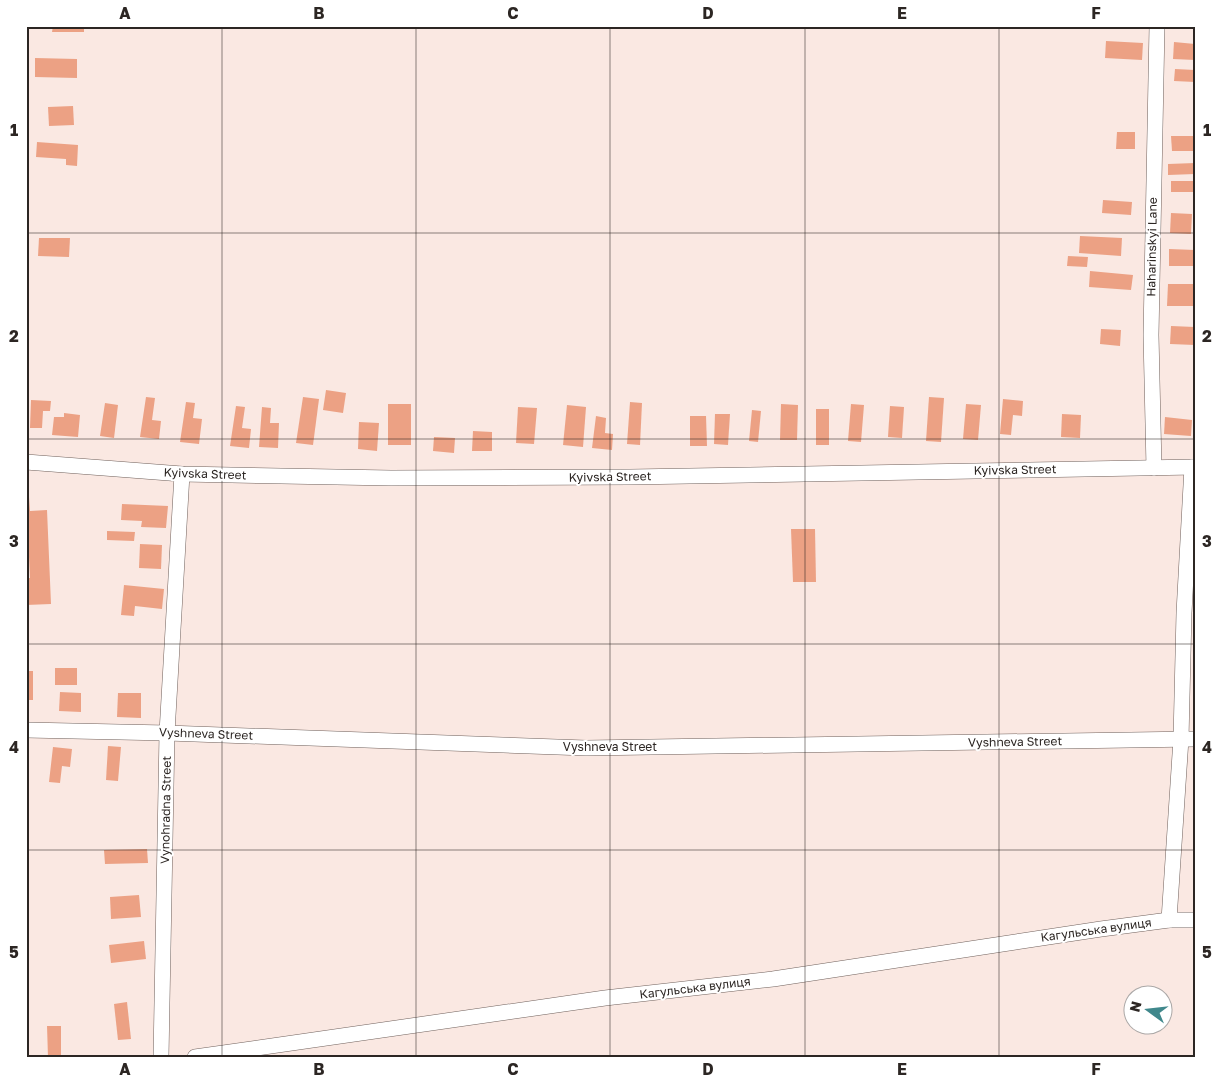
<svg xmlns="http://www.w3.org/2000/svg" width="1221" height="1083" font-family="'Golos Text',sans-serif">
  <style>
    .building { fill: #eca184 }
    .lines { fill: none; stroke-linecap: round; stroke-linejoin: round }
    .minor-casing { stroke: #70615c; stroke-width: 16 }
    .minor { stroke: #fff; stroke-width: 15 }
    .grid { fill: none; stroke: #2c2623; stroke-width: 1; stroke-opacity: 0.55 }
    .labels { text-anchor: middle; stroke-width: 4; stroke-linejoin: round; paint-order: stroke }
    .street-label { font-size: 12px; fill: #2c2623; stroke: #fff }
    .neatline { fill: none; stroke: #2c2623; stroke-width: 2 }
    .grid-label { font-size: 16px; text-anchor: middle; font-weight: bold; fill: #2c2623 }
  </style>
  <rect width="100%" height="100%" fill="#fae8e2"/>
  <g class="building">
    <path d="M53,26H84V32H52Z"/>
    <rect x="1113" y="26" width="30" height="2"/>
    <path d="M1106,41L1143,43L1142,60L1105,58Z"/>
    <path d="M1174,42L1195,44V60L1173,59Z"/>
    <path d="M35,58L77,59V78L35,77Z"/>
    <path d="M1175,69L1195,70V82L1174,81Z"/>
    <path d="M73,106L74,125L49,126L48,107Z"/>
    <path d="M1117,132H1135V149H1116Z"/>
    <path d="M1171,136H1195V151H1172Z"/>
    <path d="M37,142L78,145L77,166L66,165V159L36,157Z"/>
    <path d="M1195,163V174L1168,175V164Z"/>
    <rect x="1171" y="181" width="24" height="11"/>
    <path d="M1103,200L1132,202L1131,215L1102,213Z"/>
    <path d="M1171,213L1192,214L1191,234L1170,233Z"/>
    <path d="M1080,236L1122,238L1121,256L1079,253Z"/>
    <path d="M39,238H70L69,257L38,256Z"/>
    <path d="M1169,249L1195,250V266H1169Z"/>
    <path d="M1068,256L1088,257L1087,267L1067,266Z"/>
    <path d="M1090,271L1133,275L1131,290L1089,287Z"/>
    <path d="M1168,284H1195V306H1167Z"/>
    <path d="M1171,326L1195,327V345L1170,344Z"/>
    <path d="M1101,329L1121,330L1120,346L1100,344Z"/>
    <path d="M326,390L346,393L343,413L323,410Z"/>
    <path d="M146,397L155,398L152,420L161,421L159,439L140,437Z"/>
    <path d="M303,397L319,399L313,445L296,443Z"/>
    <path d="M929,397L944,398L941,442L926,441Z"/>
    <path d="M1003,399L1023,401L1022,416L1013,415L1011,435L1000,434Z"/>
    <path d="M31,400L51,401L50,411H43L42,428H30Z"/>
    <path d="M186,402L195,403L193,418L202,419L199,444L180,442Z"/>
    <path d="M630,402L642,403L640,445L627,444Z"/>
    <path d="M105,403L118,405L114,438L100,436Z"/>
    <rect x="388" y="404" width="23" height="41"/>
    <path d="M781,404L798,405L797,440H780Z"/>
    <path d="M851,404L864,405L861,442L848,441Z"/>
    <path d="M966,404L981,405L978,440L963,439Z"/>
    <path d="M567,405L586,407L583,447L563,445Z"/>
    <path d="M236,406L245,407L242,428L251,429L249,448L230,446Z"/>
    <path d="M890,406L904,407L902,438L888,437Z"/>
    <path d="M262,407L271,408L270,423H279L278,448L259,447Z"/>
    <path d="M518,407L537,408L534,444L516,443Z"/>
    <rect x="816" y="409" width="13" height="36"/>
    <path d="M752,410L761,411L758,442L749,441Z"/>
    <path d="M64,413L80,415L78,437L52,435L54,417H64Z"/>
    <path d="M715,414H730L728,445L714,444Z"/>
    <path d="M1062,414L1081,415L1080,438L1061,437Z"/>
    <path d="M596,416L606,418L605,433L613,434L612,450L592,448Z"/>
    <path d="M690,416H706L707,446H690Z"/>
    <path d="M1165,417L1192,420L1191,436L1164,434Z"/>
    <path d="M359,422L379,423L377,451L358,449Z"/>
    <path d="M473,431L492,432V451H472Z"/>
    <path d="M434,437L455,438L454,453L433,451Z"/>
    <path d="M26,497H29L30,511L47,510L51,604L26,605V578H30L29,557H26Z"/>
    <path d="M122,504L168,506L166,528L141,527L142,521L121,520Z"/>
    <path d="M791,529H815L816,582H793Z"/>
    <path d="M107,531L135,532L134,541L107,540Z"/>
    <path d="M140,544L162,545L161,569L139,568Z"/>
    <path d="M124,585L164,589L162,609L135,606L134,616L121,615Z"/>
    <rect x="55" y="668" width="22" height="17"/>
    <rect x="26" y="671" width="7" height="29"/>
    <path d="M60,692L81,693V712L59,711Z"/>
    <path d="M118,693H141V718L117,717Z"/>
    <path d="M108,746L121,747L118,781L106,780Z"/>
    <path d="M53,747L72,749L70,767L62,766L60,783L49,782Z"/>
    <path d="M147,849L148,863L105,864L104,850Z"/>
    <path d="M139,895L141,917L111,919L110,897Z"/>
    <path d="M144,941L146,959L111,963L109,945Z"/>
    <path d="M127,1002L131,1039L118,1040L114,1004Z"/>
    <path d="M47,1026H61V1057H48Z"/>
  </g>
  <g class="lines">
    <defs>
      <g id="minor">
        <path d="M26,462L182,474L391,478L630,477L1195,467"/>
        <path d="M1154,468L1151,335L1157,26"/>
        <path d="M26,730L167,733L586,748L1195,739"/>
        <path d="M1169,920L1181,739L1184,613L1192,467"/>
        <path d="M161,1057L167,733L182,474"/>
        <path d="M195,1057L605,998L773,979L1101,929L1169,920H1195"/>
      </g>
    </defs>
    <use href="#minor" class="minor-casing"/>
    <use href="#minor" class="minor"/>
  </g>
  <path class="grid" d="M222,26V1057M416,26V1057M610,26V1057M805,26V1057M999,26V1057M26,233H1195M26,439H1195M26,644H1195M26,850H1195"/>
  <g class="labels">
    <g class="street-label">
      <text transform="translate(1152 247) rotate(-89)" y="4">Haharinskyi Lane</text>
      <text transform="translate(1015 470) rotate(-1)" y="4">Kyivska Street</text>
      <text transform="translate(205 474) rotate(2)" y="4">Kyivska Street</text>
      <text transform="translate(610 477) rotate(-1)" y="4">Kyivska Street</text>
      <text transform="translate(206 734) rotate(2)" y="4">Vyshneva Street</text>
      <text transform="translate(1015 742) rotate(-1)" y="4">Vyshneva Street</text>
      <text x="610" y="751">Vyshneva Street</text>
      <text transform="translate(166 810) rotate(-89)" y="4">Vynohradna Street</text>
      <text transform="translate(1096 930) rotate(-8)" y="4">Кагульська вулиця</text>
      <text transform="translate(695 988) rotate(-7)" y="4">Кагульська вулиця</text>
    </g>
  </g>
  <rect width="1221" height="1083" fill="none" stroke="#ffffff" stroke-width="55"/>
  <g transform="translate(1148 1010) rotate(285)"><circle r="24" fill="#ffffff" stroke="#aba8a7"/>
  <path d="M0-4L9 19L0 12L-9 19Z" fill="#40888c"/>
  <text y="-8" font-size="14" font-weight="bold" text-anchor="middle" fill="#2c2623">N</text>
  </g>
  <rect x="28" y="28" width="1166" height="1028" class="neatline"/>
  <g class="grid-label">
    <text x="125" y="19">A</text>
    <text x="319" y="19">B</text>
    <text x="513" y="19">C</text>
    <text x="708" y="19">D</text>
    <text x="902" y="19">E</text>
    <text x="1096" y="19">F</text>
    <text x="14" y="136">1</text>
    <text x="1207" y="136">1</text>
    <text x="14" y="342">2</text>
    <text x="1207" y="342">2</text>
    <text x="14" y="547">3</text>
    <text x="1207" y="547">3</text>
    <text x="14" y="753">4</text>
    <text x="1207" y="753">4</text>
    <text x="14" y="958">5</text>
    <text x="1207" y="958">5</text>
    <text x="125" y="1075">A</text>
    <text x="319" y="1075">B</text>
    <text x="513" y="1075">C</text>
    <text x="708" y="1075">D</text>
    <text x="902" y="1075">E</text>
    <text x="1096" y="1075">F</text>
  </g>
</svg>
